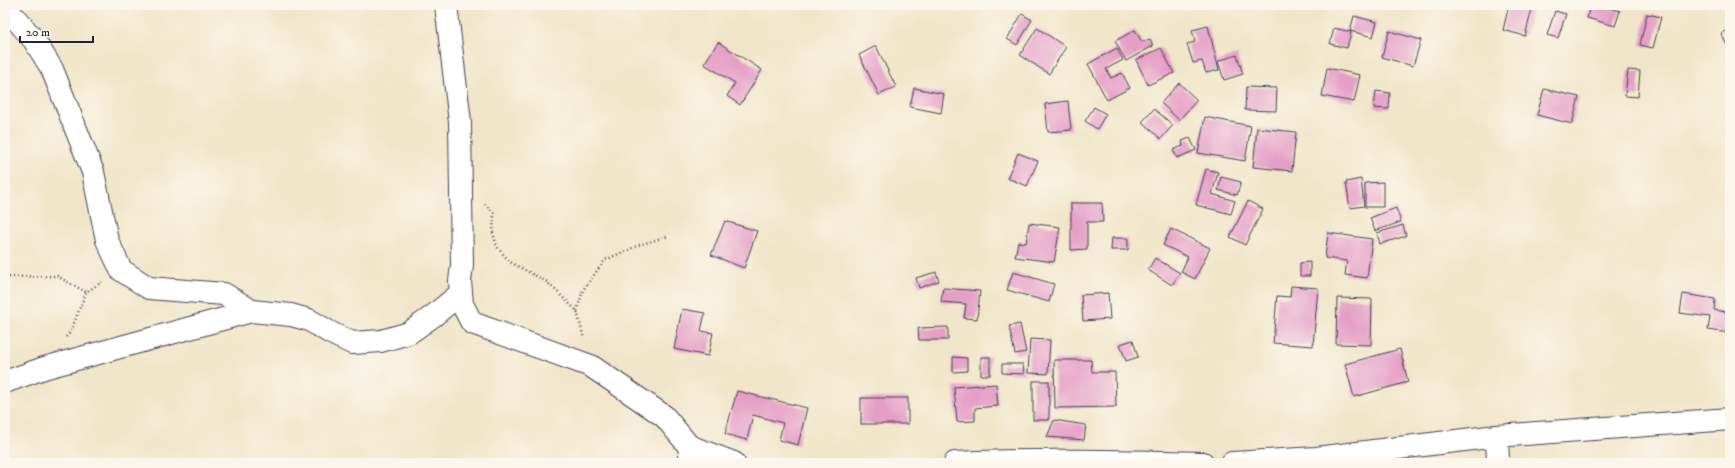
<svg xmlns="http://www.w3.org/2000/svg" width="1735" height="468" font-family="'IM FELL DW Pica',serif">
  <style>
    .building { fill: #e59ec6 }
    .lines { fill: none; stroke-linecap: round; stroke-linejoin: round }
    .minor-casing { stroke: #413f50; stroke-width: 24 }
    .path { stroke: #413f50; stroke-width: 2.5; stroke-dasharray: 1 3; stroke-linecap: butt }
    .minor { stroke: #fff; stroke-width: 22 }
  </style>
  <rect width="100%" height="100%" fill="#fbf7ec"/>
  <filter id="ink" filterUnits="userSpaceOnUse"><feTurbulence type="fractalNoise" baseFrequency=".025" numOctaves="2"/><feDisplacementMap in="SourceGraphic" scale="8" xChannelSelector="R" yChannelSelector="G"/><feConvolveMatrix kernelMatrix="1 2 1 2 8 2 1 2 1" color-interpolation-filters="sRGB"/></filter>
  <filter id="wash" filterUnits="userSpaceOnUse"><feTurbulence type="fractalNoise" baseFrequency=".012" numOctaves="4" result="noise"/><feDisplacementMap in="SourceGraphic" scale="16" xChannelSelector="R" yChannelSelector="G"/><feGaussianBlur stdDeviation="0.9" result="paint"/><feColorMatrix in="noise" values="0 0 0 0 0 0 0 0 0 0 0 0 0 0 0 0 0 1.4 0 .05"/><feComposite in="paint" operator="in"/></filter>
  <g filter="url(#wash)">
    <rect width="100%" height="100%" fill="#f0e5c8"/>
    <g id="blocks">
      <g class="building">
        <path d="M1509,5H1533L1525,36L1503,30Z"/>
        <path d="M1590,5H1597L1620,11L1615,26L1587,18Z"/>
        <path d="M1555,11L1566,14L1558,38L1547,35Z"/>
        <path d="M1022,14L1032,20L1017,45L1007,39Z"/>
        <path d="M1647,14L1661,17L1653,48L1640,45Z"/>
        <path d="M1354,16L1377,22L1373,37L1350,31Z"/>
        <path d="M1208,26L1219,70L1206,73L1202,61L1193,63L1187,44L1195,42L1192,30Z"/>
        <path d="M1037,28L1066,47L1049,74L1020,55Z"/>
        <path d="M1334,28L1351,32L1347,48L1330,44Z"/>
        <path d="M1730,29V51L1721,34Z"/>
        <path d="M1135,30L1142,42L1150,39L1153,46L1126,61L1115,41Z"/>
        <path d="M1389,31L1421,40L1413,66L1382,57Z"/>
        <path d="M718,42L762,70L740,105L727,96L735,83L704,64Z"/>
        <path d="M876,46L896,87L879,95L859,55Z"/>
        <path d="M1117,48L1123,60L1106,69L1111,78L1122,73L1130,88L1107,100L1088,64Z"/>
        <path d="M1161,48L1174,73L1148,85L1136,60Z"/>
        <path d="M1237,55L1243,74L1224,80L1218,61Z"/>
        <path d="M1327,68L1360,75L1354,102L1322,96Z"/>
        <path d="M1628,70L1640,71L1638,97L1625,96Z"/>
        <path d="M1179,83L1197,100L1179,120L1161,103Z"/>
        <path d="M1246,87L1277,88L1276,111L1245,110Z"/>
        <path d="M914,88L944,94L941,113L910,107Z"/>
        <path d="M1544,89L1579,97L1572,124L1537,115Z"/>
        <path d="M1376,91L1390,93L1389,109L1374,108Z"/>
        <path d="M1068,101L1071,130L1048,132L1045,104Z"/>
        <path d="M1094,107L1106,114L1097,129L1085,121Z"/>
        <path d="M1154,109L1173,125L1161,139L1142,122Z"/>
        <path d="M1205,117L1251,126L1245,161L1198,153Z"/>
        <path d="M1257,128L1296,132L1292,171L1253,167Z"/>
        <path d="M1190,138L1196,150L1177,158L1173,150L1183,146L1182,141Z"/>
        <path d="M1018,153L1038,161L1027,186L1007,178Z"/>
        <path d="M1206,169L1218,172L1212,194L1235,201L1231,214L1196,205Z"/>
        <path d="M1221,177L1241,182L1237,195L1218,190Z"/>
        <path d="M1361,179L1364,206L1350,208L1346,182Z"/>
        <path d="M1383,182V207H1365V183Z"/>
        <path d="M1248,201L1263,209L1245,245L1230,237Z"/>
        <path d="M1071,203H1102L1103,222H1087V249L1071,250Z"/>
        <path d="M1396,208L1401,222L1375,231L1370,218Z"/>
        <path d="M725,221L757,231L744,268L711,255Z"/>
        <path d="M1029,223L1060,227L1054,262L1015,257L1018,242L1026,243Z"/>
        <path d="M1403,225L1406,236L1380,244L1377,233Z"/>
        <path d="M1171,229L1210,248L1195,279L1181,272L1188,257L1163,245Z"/>
        <path d="M1328,233L1372,239L1367,278L1345,275L1347,261L1325,258Z"/>
        <path d="M1112,238H1128V250H1111Z"/>
        <path d="M1155,258L1180,273L1172,285L1148,270Z"/>
        <path d="M1310,262V276H1300V263Z"/>
        <path d="M936,272L939,281L919,288L916,278Z"/>
        <path d="M1013,272L1054,284L1049,302L1007,290Z"/>
        <path d="M1291,286L1318,288L1313,346L1273,343L1277,296L1290,297Z"/>
        <path d="M943,288L980,291L977,319L964,318L966,304L941,302Z"/>
        <path d="M1108,293L1110,319L1083,321L1081,295Z"/>
        <path d="M1683,294L1715,299L1714,310L1726,312L1728,301H1730V333L1708,330L1710,317L1680,313Z"/>
        <path d="M1337,298L1372,299L1371,345L1336,344Z"/>
        <path d="M682,309L705,313L701,331L713,333L708,356L674,349Z"/>
        <path d="M1020,324L1026,352L1015,354L1009,326Z"/>
        <path d="M948,327V340H919L918,328Z"/>
        <path d="M1030,339L1050,340L1048,374L1028,373Z"/>
        <path d="M1133,340L1138,357L1126,361L1120,344Z"/>
        <path d="M1400,349L1408,382L1354,397L1345,364Z"/>
        <path d="M953,357L967,358V371L953,372Z"/>
        <rect x="981" y="357" width="9" height="18"/>
        <path d="M1054,360H1091L1092,372H1115L1116,407L1055,408Z"/>
        <path d="M1002,364H1023L1024,374L1002,373Z"/>
        <rect x="1033" y="381" width="16" height="39"/>
        <path d="M996,384L998,406L975,408V421L957,422L954,387Z"/>
        <path d="M737,391L807,408L798,445L779,440L783,423L753,415L747,440L725,434Z"/>
        <rect x="861" y="398" width="47" height="26"/>
        <path d="M1054,420L1086,425L1084,440L1047,437Z"/>
      </g>
    </g>
  </g>
  <g filter="url(#ink)">
    <use href="#blocks" fill-opacity="0" stroke="#413f50" stroke-width="1"/>
    <g class="lines">
      <defs>
        <g id="minor">
          <path d="M446,5L460,122L462,265L460,281L462,304L472,323L591,366L664,416L689,446L691,463"/>
          <path d="M5,9L15,18L34,40L52,69L93,172L107,240L121,270L149,288L224,294L252,311"/>
          <path d="M5,382L44,368L252,311L291,315L309,320L331,333L352,343L381,341L409,333L433,316L461,293"/>
          <path d="M1497,436L1498,463"/>
          <path d="M689,446L734,463"/>
          <path d="M955,463C1037,459 1120,461 1203,463"/>
          <path d="M1232,463L1316,458L1497,436L1730,419"/>
        </g>
      </defs>
      <use href="#minor" class="minor-casing"/>
      <g class="path">
        <path d="M485,204L494,213L493,233L497,247L510,262L547,282L577,311L584,339"/>
        <path d="M5,277L57,276L86,292"/>
        <path d="M577,311L583,290L605,260L639,245L669,236"/>
        <path d="M66,337L71,331L86,292L102,282"/>
      </g>
      <use href="#minor" class="minor"/>
    </g>
  </g>
  <rect width="1735" height="468" fill="none" stroke="#fbf7ec" stroke-width="20"/>
  <path d="M20 36v6h73v-6" fill="none" stroke="#22223b" stroke-width="2"/>
  <text x="26" y="36" font-size="12" fill="#22223b" stroke="#fbf7ec" stroke-width="3" paint-order="stroke">20 m</text>
</svg>
